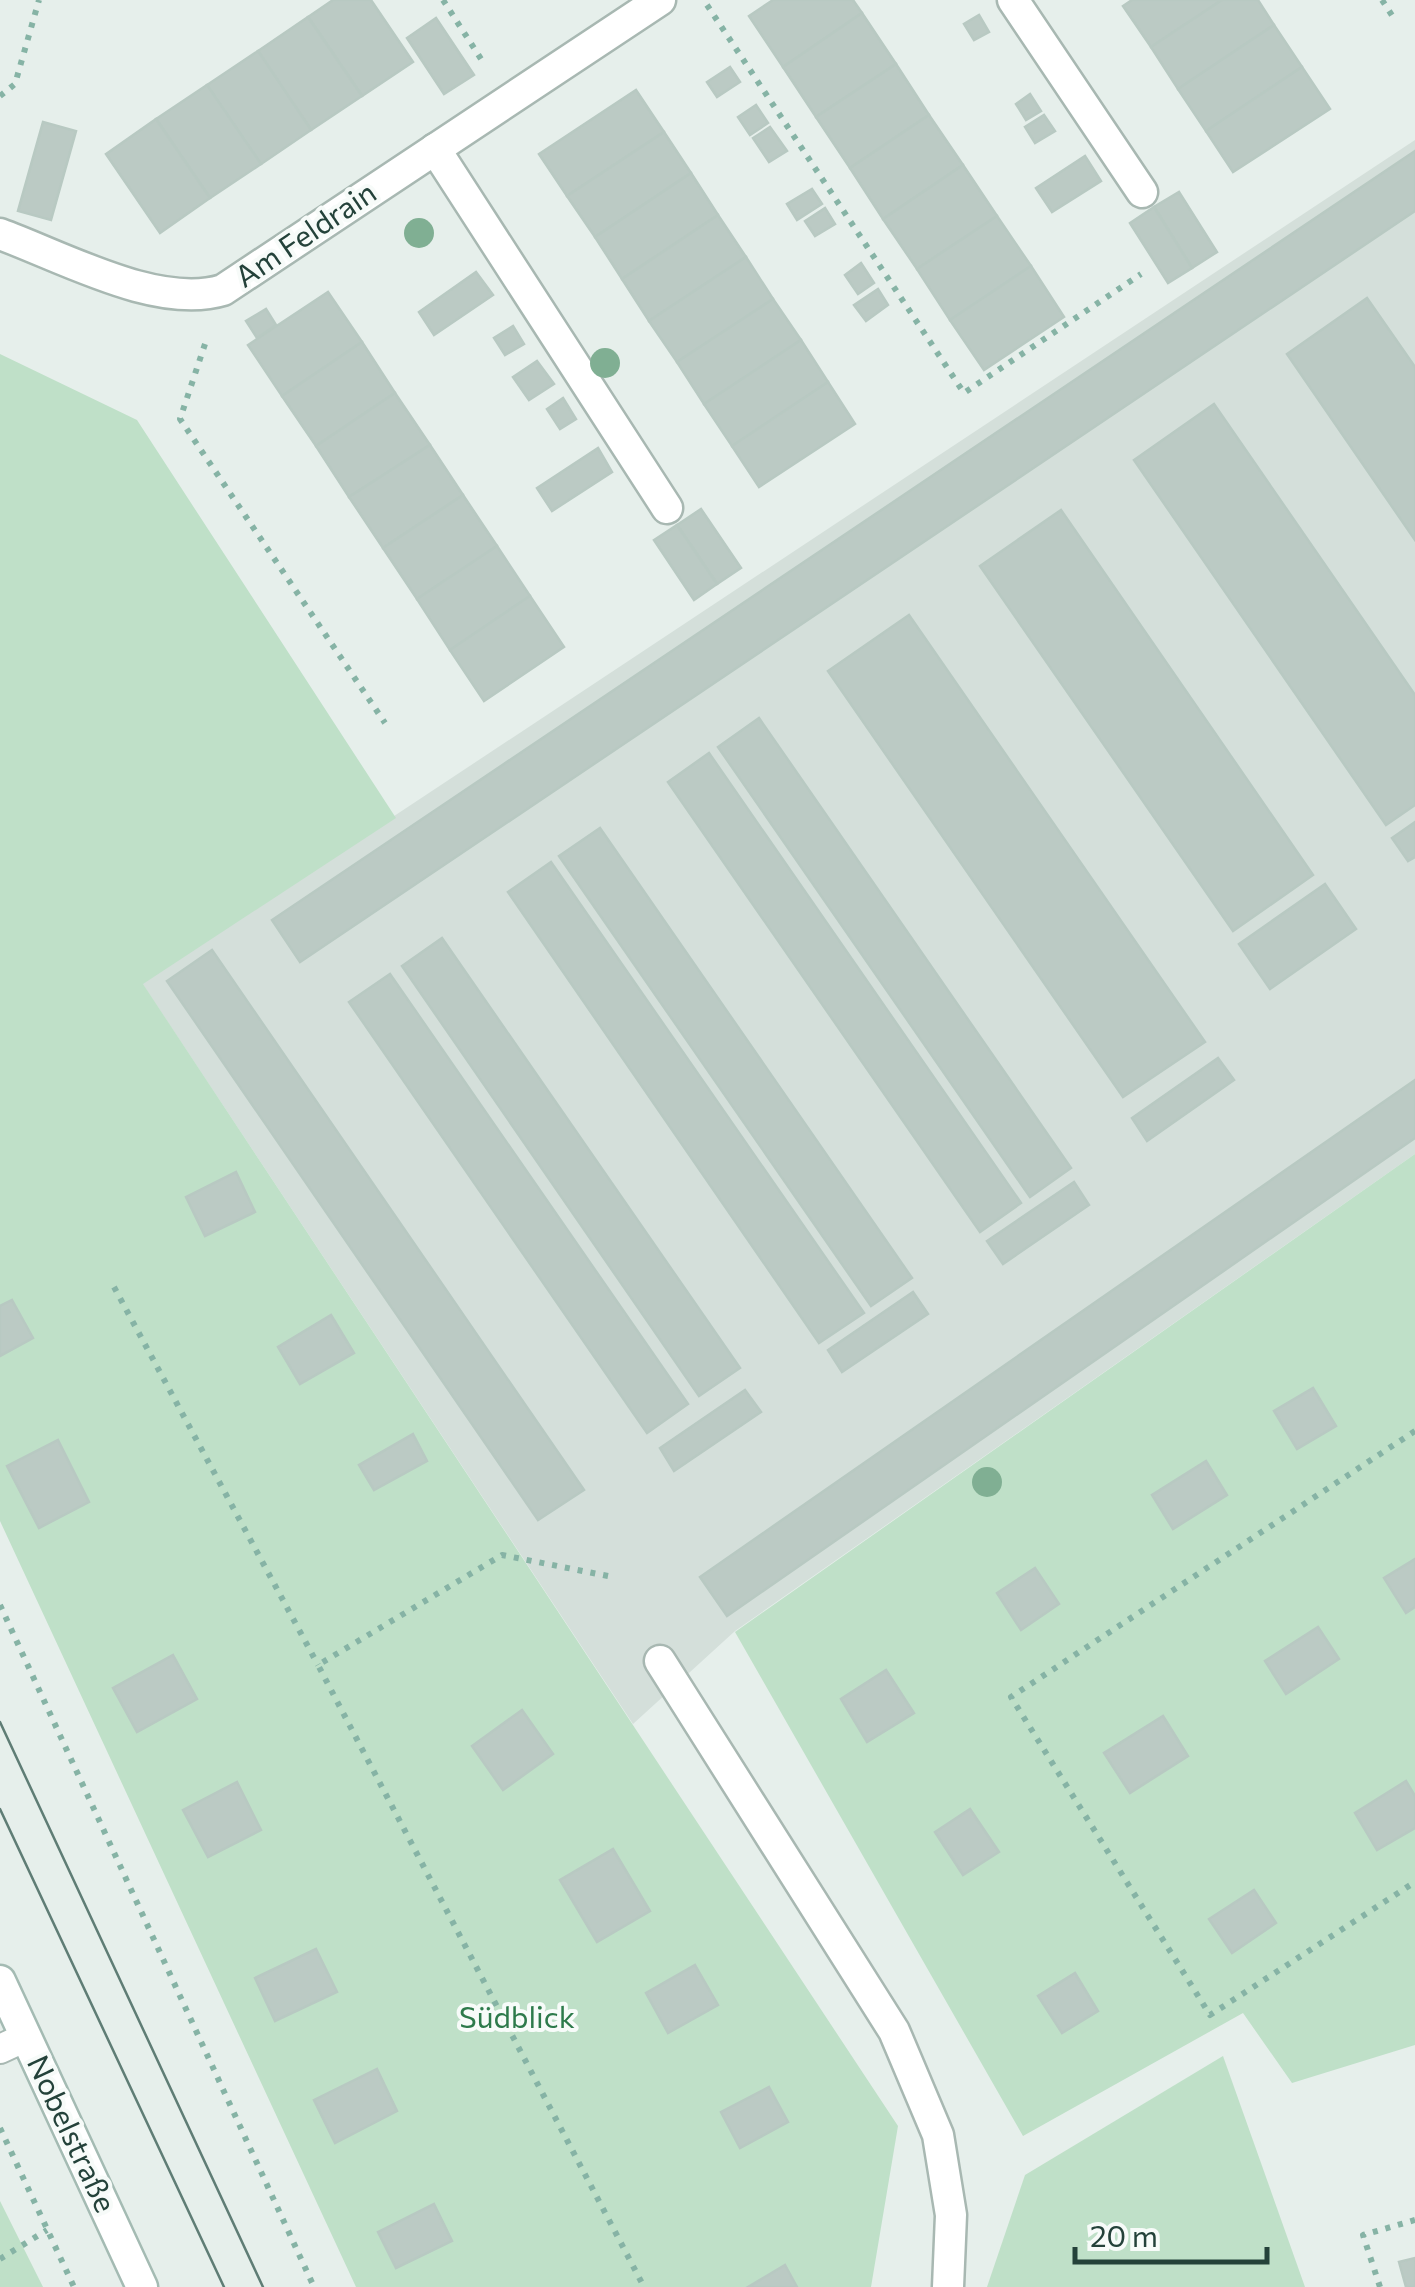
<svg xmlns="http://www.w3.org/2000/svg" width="1415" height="2287" font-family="Commissioner,sans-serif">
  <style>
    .built { fill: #d4dfda }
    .green { fill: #bfe0c8 }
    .building { fill: #bbcac4; stroke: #b8c9c2; stroke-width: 2.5 }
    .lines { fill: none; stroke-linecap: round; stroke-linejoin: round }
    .lane-casing { stroke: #a8b8b2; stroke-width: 32 }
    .street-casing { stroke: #a8b8b2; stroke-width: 35 }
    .secondary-casing { stroke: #a4bbb3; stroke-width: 35 }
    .path { stroke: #86b3a5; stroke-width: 6; stroke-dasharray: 5 8; stroke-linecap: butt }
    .lane { stroke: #fff; stroke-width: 28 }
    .street { stroke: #fff; stroke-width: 30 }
    .secondary { stroke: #fff; stroke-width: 30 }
    .tram { stroke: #5f7d75; stroke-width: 2.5 }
    .tree { fill: #80af93 }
    .labels { text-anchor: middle; stroke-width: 8; stroke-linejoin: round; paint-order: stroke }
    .street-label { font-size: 30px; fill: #24423a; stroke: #f7fbf9 }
    .park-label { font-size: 30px; fill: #2d7a4b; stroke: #f7fbf9 }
  </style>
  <rect width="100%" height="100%" fill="#e6efeb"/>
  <path class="built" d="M1415,140V1154L735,1631L633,1724L142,983Z"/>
  <g class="green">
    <path d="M0,354L137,420L396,818L143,984L898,2126L871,2287H356L0,1521Z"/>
    <path d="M1415,1154V2045L1292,2083L1243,2013L1023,2136L735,1632Z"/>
    <path d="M1223,2056L1305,2287H987L1025,2175Z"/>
    <path d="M0,2201L43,2287H0Z"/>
  </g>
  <g class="building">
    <path d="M333,0H371L413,62L362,96L308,17Z"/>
    <path d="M773,0H853L862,13L783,67L749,16Z"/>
    <path d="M1132,0H1222L1151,47L1123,6Z"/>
    <path d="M1222,0H1258L1274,25L1178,89L1151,47Z"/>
    <path d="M862,13L896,64L816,117L783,67Z"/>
    <path d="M979,15L989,32L974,40L964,24Z"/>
    <path d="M308,17L362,96L311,130L258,51Z"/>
    <path d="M436,18L474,75L444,94L407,38Z"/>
    <path d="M1274,25L1302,67L1206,131L1178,89Z"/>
    <path d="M258,51L311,130L261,164L207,85Z"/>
    <path d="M896,64L929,115L850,168L816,117Z"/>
    <path d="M730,67L740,82L717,97L707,82Z"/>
    <path d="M1302,67L1330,109L1233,172L1206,131Z"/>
    <path d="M207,85L261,164L210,198L156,119Z"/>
    <path d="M636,90L664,132L567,196L539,154Z"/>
    <path d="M1030,94L1041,111L1026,120L1016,104Z"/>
    <path d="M756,105L768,123L750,135L738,117Z"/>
    <path d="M929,115L963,165L883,219L850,168Z"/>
    <path d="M1044,115L1055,131L1035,143L1025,127Z"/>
    <path d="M156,119L210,198L160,233L106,154Z"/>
    <path d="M43,122L76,131L51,220L18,211Z"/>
    <path d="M770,127L787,151L769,162L753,138Z"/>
    <path d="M664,132L691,173L595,237L567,196Z"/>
    <path d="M1415,151V211L300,962L272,920Z"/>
    <path d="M1085,156L1101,181L1052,212L1036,188Z"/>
    <path d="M963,165L997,216L917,269L883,219Z"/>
    <path d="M691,173L718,215L622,279L595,237Z"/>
    <path d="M812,189L822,204L797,220L787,204Z"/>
    <path d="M1179,192L1217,252L1192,268L1154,207Z"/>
    <path d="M1154,207L1192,268L1168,283L1130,223Z"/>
    <path d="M825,208L835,224L815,236L805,221Z"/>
    <path d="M718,215L746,257L649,321L622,279Z"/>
    <path d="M997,216L1031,266L950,320L917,269Z"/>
    <path d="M746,257L773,299L677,362L649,321Z"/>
    <path d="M861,263L874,283L858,294L845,275Z"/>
    <path d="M1031,266L1064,317L984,370L950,320Z"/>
    <path d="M476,272L493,295L434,335L419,312Z"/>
    <path d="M878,289L888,305L866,321L854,305Z"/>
    <path d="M328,292L362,342L282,396L248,345Z"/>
    <path d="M1367,298L1415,367V540L1287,354Z"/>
    <path d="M773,299L801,340L704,404L677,362Z"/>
    <path d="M266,309L276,325L257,338L246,321Z"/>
    <path d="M513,326L524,344L505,355L494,338Z"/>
    <path d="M801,340L828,382L732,446L704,404Z"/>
    <path d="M362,342L395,393L316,446L282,396Z"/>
    <path d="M537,361L554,384L529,400L513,377Z"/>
    <path d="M828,382L855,424L759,487L732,446Z"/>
    <path d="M395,393L430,445L349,497L316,446Z"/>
    <path d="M563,398L576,419L560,429L547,409Z"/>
    <path d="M1214,404L1415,695V805L1386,825L1134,460Z"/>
    <path d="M430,445L463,495L383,548L349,497Z"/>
    <path d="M598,448L612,472L552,511L537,488Z"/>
    <path d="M463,495L497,546L417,599L383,548Z"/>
    <path d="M701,509L741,568L717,584L677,525Z"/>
    <path d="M1061,510L1313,875L1233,931L980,566Z"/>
    <path d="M677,525L717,584L694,600L654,540Z"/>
    <path d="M497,546L530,596L450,650L417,599Z"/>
    <path d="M530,596L564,647L484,701L450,650Z"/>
    <path d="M909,615L1205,1042L1123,1097L828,671Z"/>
    <path d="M759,718L1071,1168L1030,1197L718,747Z"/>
    <path d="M709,753L1021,1203L980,1232L668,782Z"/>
    <path d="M1415,822V857L1408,861L1392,838Z"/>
    <path d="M600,828L912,1278L871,1306L559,856Z"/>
    <path d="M551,862L864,1313L819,1343L508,892Z"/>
    <path d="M1325,884L1356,929L1270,989L1239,944Z"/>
    <path d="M442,938L740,1368L699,1396L402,966Z"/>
    <path d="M212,950L584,1490L538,1520L167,981Z"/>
    <path d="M390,974L688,1404L647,1433L349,1002Z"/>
    <path d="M1218,1058L1234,1080L1147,1141L1132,1118Z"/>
    <path d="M1415,1080V1138L727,1616L700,1577Z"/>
    <path d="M236,1172L255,1212L205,1236L186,1197Z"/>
    <path d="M1074,1182L1089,1205L1003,1264L987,1241Z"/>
    <path d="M913,1292L928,1314L842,1372L828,1350Z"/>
    <path d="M12,1300L33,1338L0,1356V1306Z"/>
    <path d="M331,1315L354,1353L300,1384L278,1347Z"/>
    <path d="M1313,1388L1336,1426L1297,1449L1274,1411Z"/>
    <path d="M745,1390L761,1412L674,1471L660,1448Z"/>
    <path d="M413,1434L427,1461L374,1490L359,1465Z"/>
    <path d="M58,1440L89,1502L39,1528L7,1466Z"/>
    <path d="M1206,1461L1227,1495L1173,1529L1152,1495Z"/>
    <path d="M1415,1559V1607L1406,1613L1384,1578Z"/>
    <path d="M1035,1568L1059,1604L1021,1630L997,1593Z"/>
    <path d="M1318,1627L1339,1659L1286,1694L1265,1661Z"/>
    <path d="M173,1655L197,1699L137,1732L113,1688Z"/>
    <path d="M886,1670L914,1713L867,1742L841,1699Z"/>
    <path d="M522,1710L553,1754L503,1790L472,1746Z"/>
    <path d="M1163,1716L1188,1756L1130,1793L1104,1753Z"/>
    <path d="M1406,1781L1415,1796V1828L1377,1850L1355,1813Z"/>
    <path d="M237,1782L261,1830L208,1857L183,1810Z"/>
    <path d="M970,1809L999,1852L963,1875L935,1832Z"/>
    <path d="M613,1849L650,1911L597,1942L560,1880Z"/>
    <path d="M1254,1890L1276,1923L1232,1953L1209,1919Z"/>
    <path d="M316,1949L337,1992L275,2021L255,1978Z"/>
    <path d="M695,1965L718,2005L668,2033L646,1993Z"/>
    <path d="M1075,1973L1098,2011L1062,2033L1038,1996Z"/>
    <path d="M377,2069L397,2111L335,2143L314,2100Z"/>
    <path d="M769,2087L788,2122L740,2148L721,2112Z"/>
    <path d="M434,2204L452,2241L396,2268L378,2232Z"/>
    <path d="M1415,2258V2287H1406L1399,2262Z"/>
    <path d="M785,2265L797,2287H748Z"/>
  </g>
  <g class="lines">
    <defs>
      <path id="lane" d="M0,2049L26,2037"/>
      <g id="street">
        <path d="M1013,0L1142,192"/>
        <path d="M435,149L667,508"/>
        <path d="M0,234C63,257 158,310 223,290L660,0"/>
        <path d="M660,1661L894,2031L938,2135L951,2215L948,2287"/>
      </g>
      <path id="secondary" d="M0,1981L142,2287"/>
    </defs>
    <use href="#lane" class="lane-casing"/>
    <use href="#street" class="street-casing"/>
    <use href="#secondary" class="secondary-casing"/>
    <g class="path">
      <path d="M443,0L483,62"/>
      <path d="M1382,0L1395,20"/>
      <path d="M707,5L964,393L1141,274"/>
      <path d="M0,96L15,84L39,0"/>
      <path d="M205,344L180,419L385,723"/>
      <path d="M114,1287L318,1665"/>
      <path d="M1415,1431L1011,1697L1210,2015L1415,1882"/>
      <path d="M608,1576L502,1555L318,1665L644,2287"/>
      <path d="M0,1605L314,2287"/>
      <path d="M0,2128L74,2287"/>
      <path d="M0,2259L47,2230"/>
      <path d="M1380,2287L1363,2235L1415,2220"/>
    </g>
    <use href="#lane" class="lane"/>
    <use href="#street" class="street"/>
    <use href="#secondary" class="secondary"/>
    <g class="tram">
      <path d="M0,1722L263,2287"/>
      <path d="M0,1809L224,2287"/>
    </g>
  </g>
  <g class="tree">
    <circle cx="419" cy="233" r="15"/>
    <circle cx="605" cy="363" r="15"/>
    <circle cx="987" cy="1482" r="15"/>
  </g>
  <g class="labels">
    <g class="street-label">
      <text transform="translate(306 235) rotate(-34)" y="10">Am Feldrain</text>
      <text transform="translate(71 2134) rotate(65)" y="10">Nobelstraße</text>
    </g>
    <g class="park-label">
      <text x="517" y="2028">Südblick</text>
    </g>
  </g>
  <path d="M1075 2247v15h192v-15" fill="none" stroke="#24423a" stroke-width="5"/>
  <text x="1090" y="2247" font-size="30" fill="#24423a" stroke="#f7fbf9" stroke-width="8" paint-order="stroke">20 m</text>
</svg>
